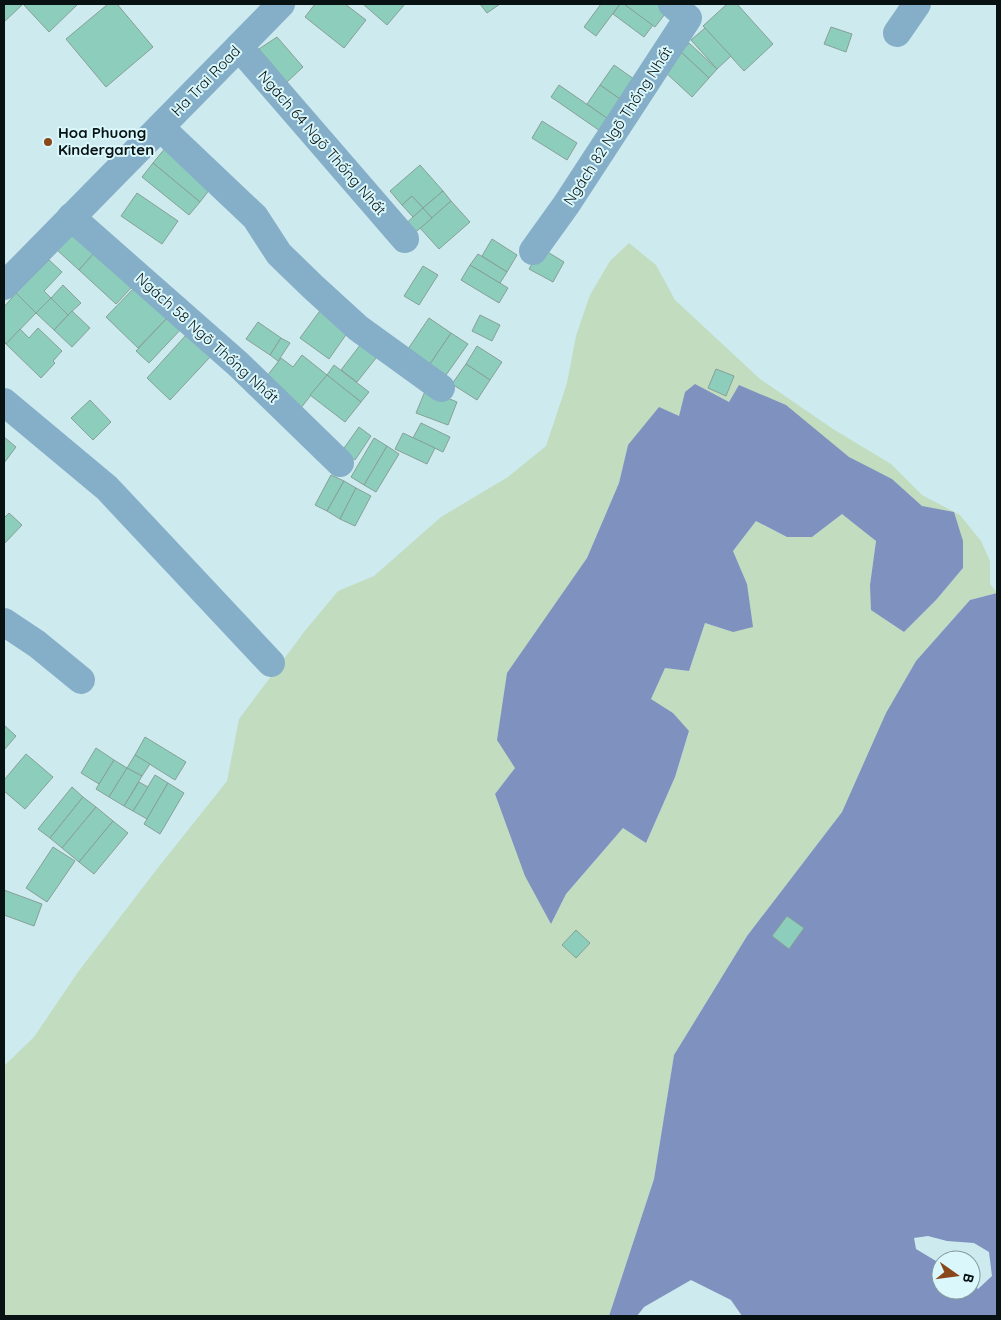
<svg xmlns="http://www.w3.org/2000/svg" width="1001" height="1320" font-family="Quicksand,sans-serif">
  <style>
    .green { fill: #c2dcc0; fill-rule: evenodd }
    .water { fill: #7f91be; fill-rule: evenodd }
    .building { fill: #8dcdbb; stroke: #87a098 }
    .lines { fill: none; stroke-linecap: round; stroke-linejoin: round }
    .minor { stroke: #85aec8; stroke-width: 28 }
    .poi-dot { fill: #8a4719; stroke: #daf7fb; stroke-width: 2 }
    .labels { text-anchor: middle; stroke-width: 4; stroke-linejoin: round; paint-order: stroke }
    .street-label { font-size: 15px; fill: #081213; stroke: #daf7fb }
    .poi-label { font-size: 15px; font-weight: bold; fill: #081213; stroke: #daf7fb; text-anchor: start }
  </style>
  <rect width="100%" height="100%" fill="#cdeaee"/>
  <path class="green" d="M629,243L656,265L675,300L760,379L833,429L891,464L922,495L960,515L981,541L990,561V584L997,593L970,600L916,661L886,714L842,812L747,936L674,1055L654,1179L609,1316H4V1066L34,1037L78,972L157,869L227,781L239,719L304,632L338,591L374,576L441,517L508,477L546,446L567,383L576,336L590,295L610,261ZM685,392L729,402L892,479L922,506L963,568L936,600L904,632L870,585L876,541L842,513L812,537H787L756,521L733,551L747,584L733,632L705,623L689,671L665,668L651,699L673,713L689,732L675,777L646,843L623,828L566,894L551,924L510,833L495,794L515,768L549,615L587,558L619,483L628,445L679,416Z"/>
  <g class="water">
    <path d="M695,384L729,402L739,385L786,405L849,457L892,479L922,506L954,512L963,541V568L936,600L904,632L871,610L870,585L876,541L842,514L812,537H787L756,521L733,551L747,584L753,627L733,632L705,623L689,671L665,668L651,699L673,713L689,731L675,777L646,843L623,828L566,894L551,924L525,876L495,794L515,768L497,740L507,673L587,558L619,483L628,445L659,407L679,416L685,392Z"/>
    <path d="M997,593V1316H742L731,1300L691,1280L644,1307L637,1316H609L654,1179L674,1055L747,936L842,812L886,713L916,661L970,600ZM928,1236L947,1241L974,1243L989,1252L992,1276L978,1289L971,1283V1290H941V1264L916,1249L914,1238Z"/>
  </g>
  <g class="building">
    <path d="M4,4H23L4,22Z"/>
    <path d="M23,4H78L49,32Z"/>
    <path d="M108,4H117L153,47L106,87L66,39Z"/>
    <path d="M315,4H345L366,20L344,48L305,17Z"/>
    <path d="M363,4H405L387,25Z"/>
    <path d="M480,4H500L487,13Z"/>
    <path d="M601,4H620L596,36L584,27Z"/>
    <path d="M620,4H624L653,25L644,37L613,14Z"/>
    <path d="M624,4H659L668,10L655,27Z"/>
    <path d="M727,4H737L773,44L744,71L703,26Z"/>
    <path d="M831,27L852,34L846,52L824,44Z"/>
    <path d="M705,28L731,56L717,69L691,40Z"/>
    <path d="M277,37L303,67L287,82L259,49Z"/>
    <path d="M689,43L717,69L709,78L681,52Z"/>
    <path d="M681,52L709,78L692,97L664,71Z"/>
    <path d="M614,65L641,84L627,104L600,85Z"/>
    <path d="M559,85L611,121L603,133L551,97Z"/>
    <path d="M600,85L627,104L611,121L587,104Z"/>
    <path d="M542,121L577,143L567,160L532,138Z"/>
    <path d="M166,147L213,185L200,202L153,163Z"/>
    <path d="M153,163L200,202L189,215L142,177Z"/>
    <path d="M420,165L443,191L423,208L412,196L402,205L390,191Z"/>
    <path d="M443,191L451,201L432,218L423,208Z"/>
    <path d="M137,193L178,221L162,244L121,216Z"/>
    <path d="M412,196L423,208L413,217L402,205Z"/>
    <path d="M451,201L470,222L439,249L420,228Z"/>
    <path d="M423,208L432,218L410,237L402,227Z"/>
    <path d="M72,233L94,253L79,270L57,250Z"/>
    <path d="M492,239L517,255L507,272L482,256Z"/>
    <path d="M541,248L564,262L553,282L529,269Z"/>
    <path d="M94,253L131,288L116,304L79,270Z"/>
    <path d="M478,254L507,272L500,283L470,265Z"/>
    <path d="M49,260L62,272L44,291L51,298L36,313L16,293Z"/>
    <path d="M470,265L508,288L499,303L461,280Z"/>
    <path d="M423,266L438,275L419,305L404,296Z"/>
    <path d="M63,285L81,303L68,315L51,298Z"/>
    <path d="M135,287L167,318L138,348L106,317Z"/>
    <path d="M16,293L36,313L6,344L4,341V307Z"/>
    <path d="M51,298L68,315L54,330L36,313Z"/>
    <path d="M322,308L350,329L329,359L300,338Z"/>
    <path d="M72,311L90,328L72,347L54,330Z"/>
    <path d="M480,315L500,325L492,341L472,331Z"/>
    <path d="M169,316L182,328L149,363L136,351Z"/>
    <path d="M429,318L451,333L430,364L408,349Z"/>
    <path d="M258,322L281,338L270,355L246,339Z"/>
    <path d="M38,328L62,351L53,361L55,363L41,378L6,344L20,329L29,338Z"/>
    <path d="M451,333L468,344L446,375L430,364Z"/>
    <path d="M187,334L211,356L170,400L147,378Z"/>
    <path d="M281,338L290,343L278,361L270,355Z"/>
    <path d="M364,340L380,353L357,382L341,370Z"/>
    <path d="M477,346L502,362L490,380L466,364Z"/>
    <path d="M302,355L327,375L300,409L264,380L281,358L293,367Z"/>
    <path d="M466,364L490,380L477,400L452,384Z"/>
    <path d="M334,365L369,392L361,402L327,375Z"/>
    <path d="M716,369L734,376L726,396L708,388Z"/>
    <path d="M327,375L361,402L345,422L310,395Z"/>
    <path d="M426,389L457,402L448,425L416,413Z"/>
    <path d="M90,400L111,422L93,440L71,418Z"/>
    <path d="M421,423L450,437L443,452L413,438Z"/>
    <path d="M359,427L371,436L355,460L342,451Z"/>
    <path d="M403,433L435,448L427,464L395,449Z"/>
    <path d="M4,437L16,447L4,463Z"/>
    <path d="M374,438L387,446L364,485L351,477Z"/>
    <path d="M387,446L399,454L376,492L364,485Z"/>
    <path d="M331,475L344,481L327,511L315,505Z"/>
    <path d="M344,481L356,488L340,519L327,511Z"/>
    <path d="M356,488L371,496L355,526L340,519Z"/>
    <path d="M9,513L22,525L4,544V518Z"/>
    <path d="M4,725L16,736L4,750Z"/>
    <path d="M145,737L186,762L175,780L135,755Z"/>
    <path d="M96,748L114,760L99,784L81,773Z"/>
    <path d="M26,754L53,777L25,809L4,791V780Z"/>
    <path d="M135,755L150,764L142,776L127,768Z"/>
    <path d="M114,760L127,768L109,797L96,789Z"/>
    <path d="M127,768L142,776L124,806L109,797Z"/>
    <path d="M155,775L168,783L147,819L133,811Z"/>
    <path d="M139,782L148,787L133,811L124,806Z"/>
    <path d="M168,783L184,793L160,834L144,824Z"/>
    <path d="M72,787L83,797L50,838L38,829Z"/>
    <path d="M83,797L96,807L62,848L50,838Z"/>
    <path d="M96,807L113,821L79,862L62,848Z"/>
    <path d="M113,821L128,833L94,874L79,862Z"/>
    <path d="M53,847L75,861L47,902L26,888Z"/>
    <path d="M4,890L42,904L34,926L4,915Z"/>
    <path d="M787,916L804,928L789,949L772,936Z"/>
    <path d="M576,930L590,943L576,958L562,945Z"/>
  </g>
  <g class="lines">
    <g class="minor">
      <path d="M897,33L917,4"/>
      <path d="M239,47L405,239"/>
      <path d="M161,128L255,217L279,254L312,286L358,328L441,388"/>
      <path d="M71,217L238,364L340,463"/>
      <path d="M533,251L566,205L688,18L672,4"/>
      <path d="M4,286L281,4"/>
      <path d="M4,402L107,488L271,663"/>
      <path d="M4,622L37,644L81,680"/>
    </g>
  </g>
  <circle class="poi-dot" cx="48" cy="142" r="5"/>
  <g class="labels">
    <g class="street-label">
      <text transform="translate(206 81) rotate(-46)" y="5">Ha Trai Road</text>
      <text transform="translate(618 126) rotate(-57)" y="5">Ngách 82 Ngõ Thống Nhất</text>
      <text transform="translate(322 143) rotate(49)" y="5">Ngách 64 Ngõ Thống Nhất</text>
      <text transform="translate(207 338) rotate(42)" y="5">Ngách 58 Ngõ Thống Nhất</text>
    </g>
    <g class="poi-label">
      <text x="58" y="138">Hoa Phuong<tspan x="58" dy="17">Kindergarten</tspan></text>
    </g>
  </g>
  <rect width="1001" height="1320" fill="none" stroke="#081213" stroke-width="10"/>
  <g transform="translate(956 1275) rotate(104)"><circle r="24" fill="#daf7fb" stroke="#869b9e"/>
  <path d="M0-4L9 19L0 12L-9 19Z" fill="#8a4719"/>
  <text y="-8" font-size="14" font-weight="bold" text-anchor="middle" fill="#081213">B</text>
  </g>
</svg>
